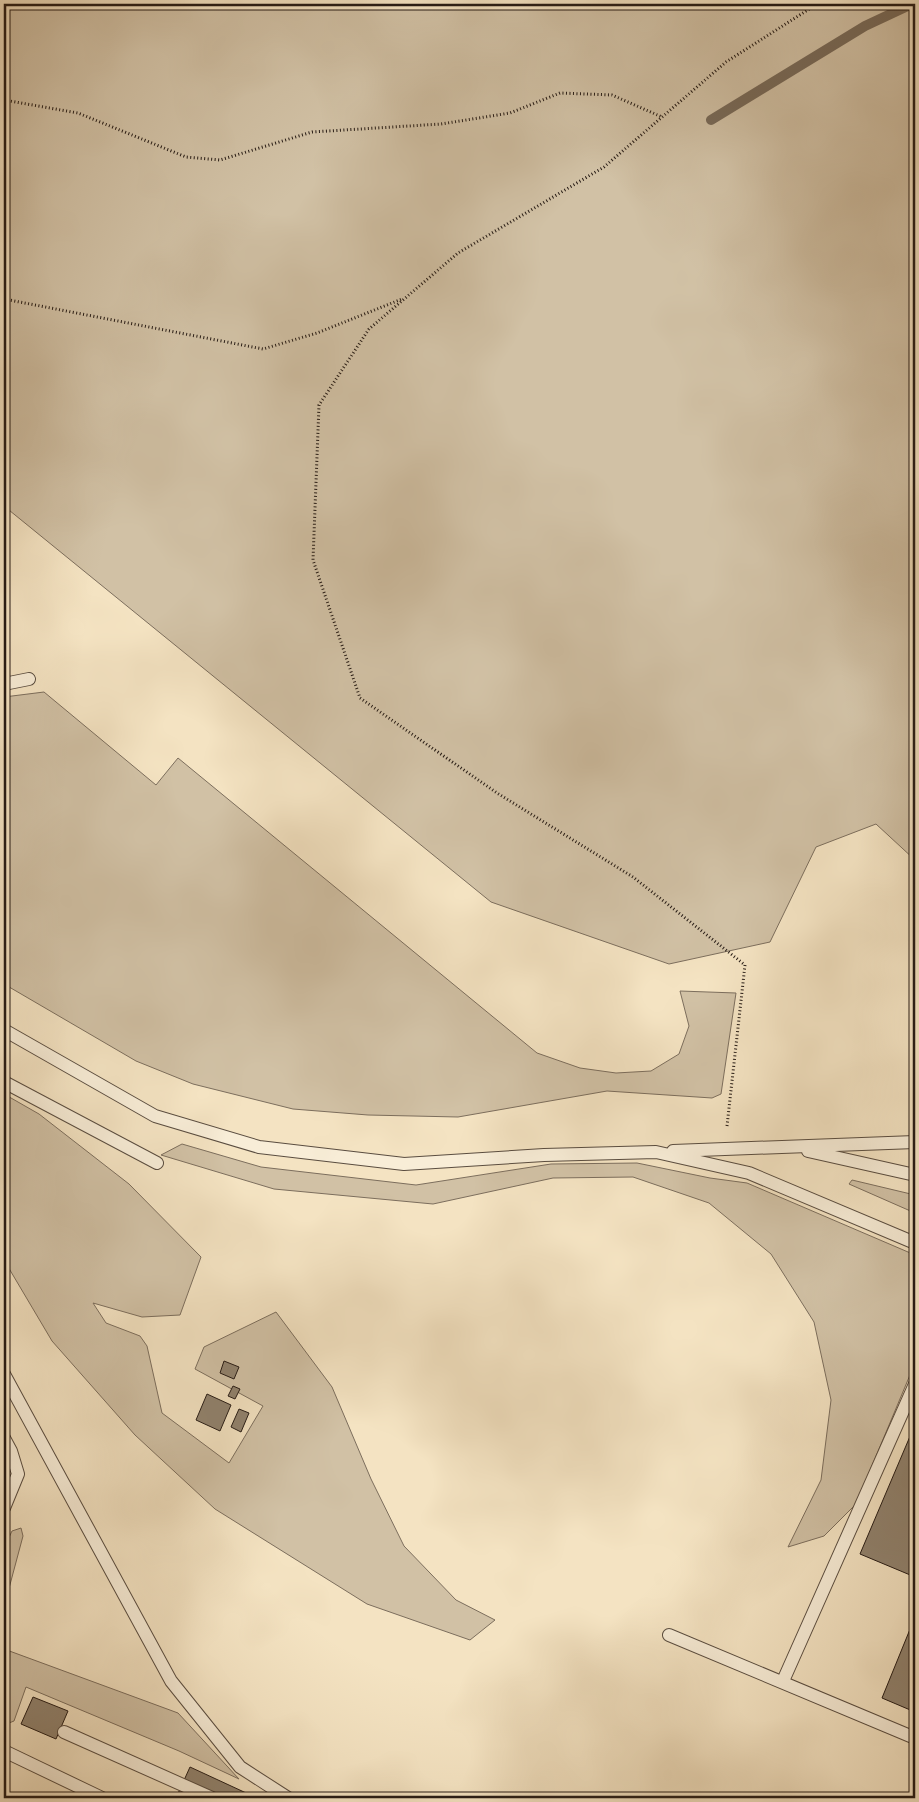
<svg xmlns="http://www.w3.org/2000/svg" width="919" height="1802" font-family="'Libre Caslon Text',serif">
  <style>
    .green { fill: #d1c1a5; stroke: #7c6e5d }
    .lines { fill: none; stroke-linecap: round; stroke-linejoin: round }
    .stream { stroke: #786a59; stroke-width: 10 }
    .building { fill: #91836f; stroke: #261b15 }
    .service-casing { stroke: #5a4d40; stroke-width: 14 }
    .path { stroke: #261b15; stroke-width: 3; stroke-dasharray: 1 2.5; stroke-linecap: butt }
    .service { stroke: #f8edd7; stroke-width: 12 }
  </style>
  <rect width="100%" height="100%" fill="#f4e3c2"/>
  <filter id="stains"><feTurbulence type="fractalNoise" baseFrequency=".004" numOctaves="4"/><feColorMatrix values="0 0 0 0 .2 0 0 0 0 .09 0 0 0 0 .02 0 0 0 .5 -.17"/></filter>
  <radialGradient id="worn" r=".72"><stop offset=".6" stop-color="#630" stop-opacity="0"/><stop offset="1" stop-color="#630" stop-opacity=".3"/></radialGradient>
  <g class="green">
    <path d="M4,4H915V860L876,824L816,847L770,942L669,964L491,902L4,506Z"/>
    <path d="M44,692L156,785L178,758L537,1053L580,1068L616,1073L651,1071L679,1054L689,1026L680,991L736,993L721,1094L712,1098L607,1091L458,1117L368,1115L293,1109L193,1084L136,1061L4,984V697Z"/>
    <path d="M4,1094L39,1114L129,1184L201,1257L180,1315L142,1317L93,1303L106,1323L140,1336L147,1346L162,1413L229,1463L263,1406L195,1369L204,1347L276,1312L332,1387L371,1479L404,1546L456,1600L495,1620L470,1640L367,1604L215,1509L135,1435L52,1341L4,1260Z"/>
    <path d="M182,1144L261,1167L416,1185L551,1164L637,1163L710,1178L747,1183L915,1255V1363L856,1504L824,1536L788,1547L821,1480L831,1400L814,1322L771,1254L709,1203L633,1177L553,1178L433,1204L274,1189L161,1155Z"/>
    <path d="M852,1180L915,1195V1213L849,1184Z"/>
    <path d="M21,1528L23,1536L4,1607V1548L12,1531Z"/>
    <path d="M4,1649L178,1713L239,1779L179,1751L26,1687L14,1721L4,1725Z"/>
  </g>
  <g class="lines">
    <path class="stream" d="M711,120L865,26L912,4"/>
  </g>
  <g class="building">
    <path d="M224,1361L239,1367L234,1379L220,1373Z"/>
    <path d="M233,1386L240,1389L235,1399L228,1396Z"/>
    <path d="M207,1394L231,1405L220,1431L196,1420Z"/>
    <path d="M239,1409L249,1413L241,1432L231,1427Z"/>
    <path d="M911,1434L915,1436V1577L860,1554Z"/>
    <path d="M915,1617V1712L882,1698Z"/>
    <path d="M33,1697L68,1711L56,1739L21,1724Z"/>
    <path d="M190,1767L257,1798H176Z"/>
  </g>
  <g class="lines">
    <defs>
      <g id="service">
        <path d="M4,684L29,679"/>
        <path d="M4,1030L155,1116L259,1147L404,1164L544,1155L656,1152L749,1173L915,1243"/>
        <path d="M4,1082L157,1163"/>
        <path d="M673,1151L915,1142"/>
        <path d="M808,1151L915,1175"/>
        <path d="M4,1374L171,1681L240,1767L288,1798"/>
        <path d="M4,1438L11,1451L18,1474L4,1508"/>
        <path d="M669,1635L915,1738"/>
        <path d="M783,1681L915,1384"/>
        <path d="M64,1732L212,1798"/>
        <path d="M4,1751L102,1798"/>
      </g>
    </defs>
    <use href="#service" class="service-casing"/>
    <g class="path">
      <path d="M4,100L78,113L186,157L220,160L312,132L441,124L510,113L560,93L612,95L662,117"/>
      <path d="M4,299L263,349L317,333L402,299"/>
      <path d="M727,1126L745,965L633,877L497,793L360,698L313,560L319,405L369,329L458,253L604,167L726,62L817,4"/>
    </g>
    <use href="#service" class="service"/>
  </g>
  <rect width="919" height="1802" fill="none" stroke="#f4e3c2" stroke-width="20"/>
  <rect x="5" y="5" width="909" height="1792" fill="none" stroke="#261b15" stroke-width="2.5"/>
  <rect x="10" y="10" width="899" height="1782" fill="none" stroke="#261b15"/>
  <rect width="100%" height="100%" filter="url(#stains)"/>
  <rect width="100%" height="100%" fill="url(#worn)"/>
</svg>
